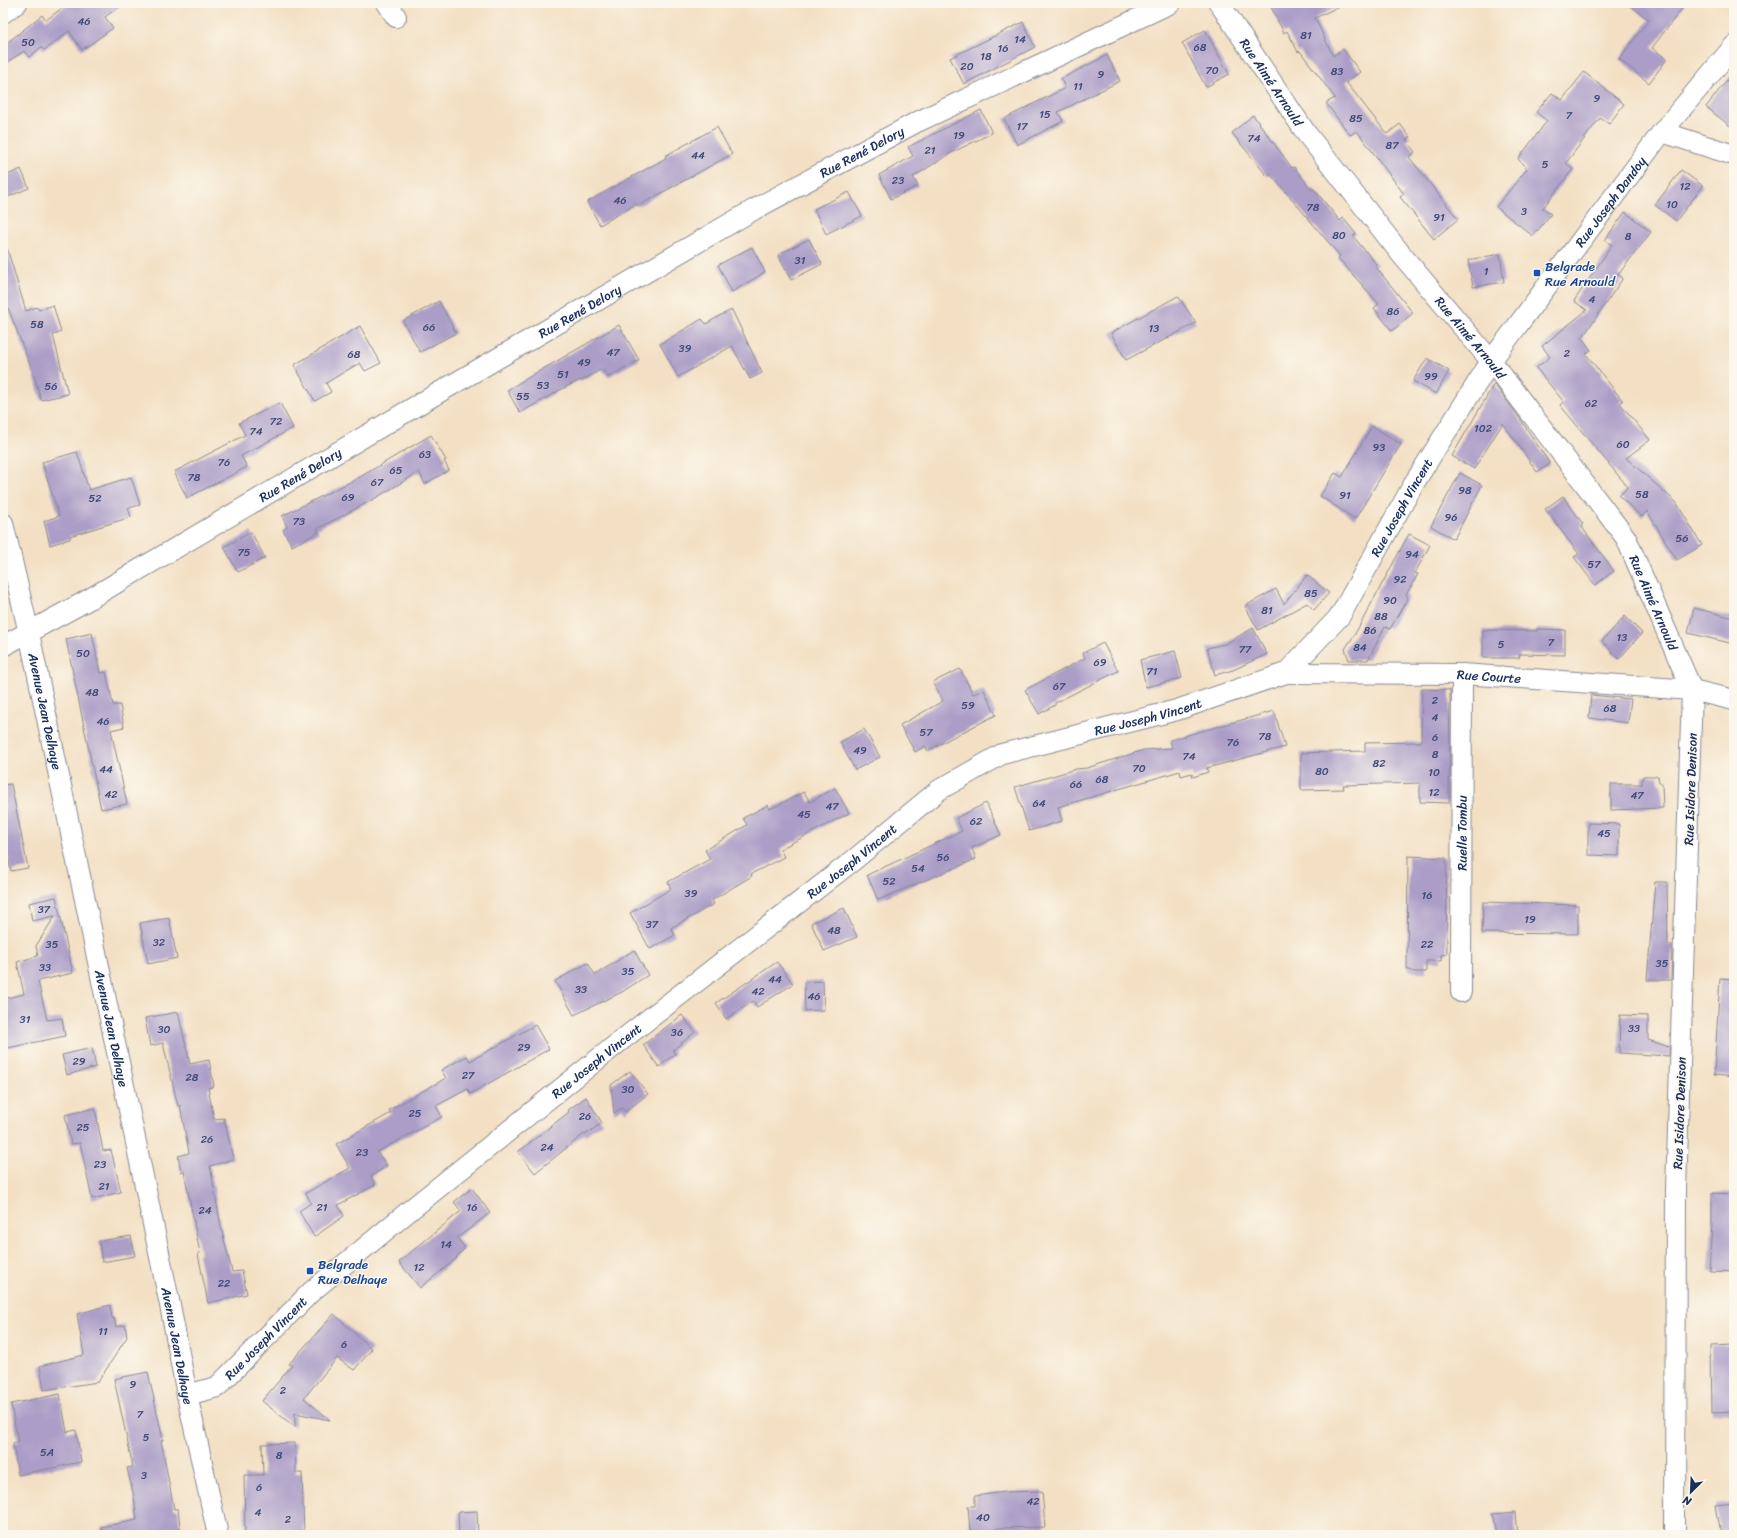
<svg xmlns="http://www.w3.org/2000/svg" width="1737" height="1538" font-family="Sriracha,sans-serif">
  <style>
    .building { fill: #ab9dc7 }
    .lines { fill: none; stroke-linecap: round; stroke-linejoin: round }
    .minor-casing { stroke: #878891; stroke-width: 22 }
    .minor { stroke: #fff; stroke-width: 20 }
    .transit-dot { fill: #1a4fb4; stroke: #fbf7ec; stroke-width: 1.5 }
    .labels { text-anchor: middle; stroke-width: 3; stroke-linejoin: round; paint-order: stroke }
    .number-label { font-size: 11px; fill: #3f4a78 }
    .street-label { font-size: 13px; fill: #1b2f5e; stroke: #fbf7ec }
    .transit-label { font-size: 13px; fill: #164399; stroke: #fbf7ec; text-anchor: start }
  </style>
  <rect width="100%" height="100%" fill="#fbf7ec"/>
  <filter id="ink" filterUnits="userSpaceOnUse"><feTurbulence type="fractalNoise" baseFrequency=".025" numOctaves="2"/><feDisplacementMap in="SourceGraphic" scale="8" xChannelSelector="R" yChannelSelector="G"/><feConvolveMatrix kernelMatrix="1 2 1 2 8 2 1 2 1" color-interpolation-filters="sRGB"/></filter>
  <filter id="wash" filterUnits="userSpaceOnUse"><feTurbulence type="fractalNoise" baseFrequency=".012" numOctaves="4" result="noise"/><feDisplacementMap in="SourceGraphic" scale="16" xChannelSelector="R" yChannelSelector="G"/><feGaussianBlur stdDeviation="0.9" result="paint"/><feColorMatrix in="noise" values="0 0 0 0 0 0 0 0 0 0 0 0 0 0 0 0 0 1.4 0 .05"/><feComposite in="paint" operator="in"/></filter>
  <g filter="url(#wash)">
    <rect width="100%" height="100%" fill="#f3e0c4"/>
    <g id="blocks">
      <g class="building">
        <path d="M69,3H124L105,17L113,28L82,50L69,31L44,50L41,47L29,57L24,51L3,65V46L42,15L46,20Z"/>
        <path d="M1269,3H1346L1315,18L1333,56L1343,49L1360,72L1346,82L1387,134L1400,124L1410,137L1406,140L1415,152L1409,157L1458,219L1434,239L1400,197L1404,194L1357,131L1350,135L1326,103L1335,98L1300,51L1298,52L1287,31L1284,33Z"/>
        <path d="M1627,3H1686L1652,48L1667,59L1649,83L1619,59L1649,20Z"/>
        <path d="M1023,22L1035,47L964,84L950,58Z"/>
        <path d="M1205,30L1229,74L1206,87L1182,43Z"/>
        <path d="M1107,55L1120,81L1058,112L1063,121L1017,145L1004,119L1065,88L1061,79Z"/>
        <path d="M1734,71V129L1706,107Z"/>
        <path d="M1584,72L1624,104L1609,124L1600,118L1566,163L1573,169L1543,208L1551,214L1533,236L1496,207L1527,169L1518,159L1547,121L1536,112L1552,93L1562,100Z"/>
        <path d="M981,110L992,133L951,153L913,177L918,186L891,199L879,175L913,156L908,147Z"/>
        <path d="M1253,115L1292,168L1294,167L1312,190L1314,189L1340,221L1343,218L1356,234L1353,236L1377,265L1375,266L1413,313L1392,331L1374,308L1379,304L1338,258L1340,256L1285,191L1270,174L1267,176L1232,133Z"/>
        <path d="M717,127L732,154L638,206L636,204L600,225L587,202L666,158L665,156Z"/>
        <path d="M21,169L29,188L3,199V177Z"/>
        <path d="M1681,170L1703,186L1676,221L1655,205Z"/>
        <path d="M849,192L862,216L826,234L814,209Z"/>
        <path d="M1625,212L1651,232L1618,275L1623,278L1582,338L1591,350L1586,354L1623,401L1620,403L1650,440L1626,458L1676,502L1702,545L1677,560L1647,511L1642,517L1619,496L1628,487L1560,405L1564,402L1536,368L1550,357L1542,346L1587,310L1574,301L1612,245L1605,240Z"/>
        <path d="M809,239L822,264L791,280L778,255Z"/>
        <path d="M752,247L765,272L732,292L718,265Z"/>
        <path d="M7,248L26,311L37,307L39,310L53,305L61,332L53,335L68,394L41,400L34,375L3,295V249Z"/>
        <path d="M1500,254L1504,282L1473,287L1468,260Z"/>
        <path d="M1178,296L1196,323L1126,360L1111,333Z"/>
        <path d="M439,301L456,333L420,352L403,321Z"/>
        <path d="M732,310L762,373L750,379L732,346L678,377L660,344L702,319L706,324L721,315Z"/>
        <path d="M619,325L639,360L608,377L602,369L581,381L580,380L560,390L520,413L507,390Z"/>
        <path d="M360,326L381,363L365,371L360,363L344,372L326,383L331,392L315,401L294,365Z"/>
        <path d="M1427,358L1449,371L1436,394L1413,381Z"/>
        <path d="M1494,384L1519,417L1550,464L1537,472L1503,423L1474,469L1452,456Z"/>
        <path d="M280,403L293,428L241,456L247,467L187,498L174,472L245,435L239,423Z"/>
        <path d="M1372,426L1401,444L1355,519L1320,496L1335,473L1342,477Z"/>
        <path d="M431,435L446,460L444,461L449,470L425,484L419,472L374,499L317,529L319,532L292,546L283,530L287,527L282,516L360,477Z"/>
        <path d="M77,452L89,490L131,477L140,505L128,508L131,517L70,536V539L50,545L44,521L59,516L42,462Z"/>
        <path d="M1460,473L1482,485L1454,539L1431,526Z"/>
        <path d="M1563,496L1583,524L1581,526L1614,571L1595,585L1574,557L1579,554L1545,509Z"/>
        <path d="M251,532L265,558L238,572L224,547Z"/>
        <path d="M1409,534L1430,545L1415,573L1418,574L1406,595L1408,597L1390,629L1385,627L1368,660H1349L1345,649L1355,634Z"/>
        <path d="M1307,575L1329,593L1314,610L1307,603L1258,630L1245,606L1276,589L1284,604Z"/>
        <path d="M1694,608L1734,618V644L1688,633Z"/>
        <path d="M1625,616L1642,633L1619,659L1602,641Z"/>
        <path d="M1253,628L1267,654L1233,670L1215,675L1207,648L1225,644Z"/>
        <path d="M1537,629L1565,630V655L1520,654L1519,658H1483V630L1537,631Z"/>
        <path d="M92,633L100,673L106,672L113,705H120L124,727L111,730L127,804L101,809L66,639Z"/>
        <path d="M1103,643L1118,671L1055,703V705L1039,714L1025,690L1085,658L1083,653Z"/>
        <path d="M1175,651L1182,678L1146,687L1140,660Z"/>
        <path d="M960,669L973,694L984,690L996,715L951,738L928,751L925,746L915,752L900,725L943,701L933,682Z"/>
        <path d="M1422,689L1450,690L1449,803L1420,802V783L1343,785L1344,789L1301,790V753L1365,751V743L1421,742Z"/>
        <path d="M1591,695L1631,699L1628,723L1589,718Z"/>
        <path d="M1274,711L1285,747L1207,768L1208,772L1193,777L1192,773L1181,776L1180,771L1058,807L1062,821L1029,831L1015,787L1076,769L1087,768L1144,750L1172,748L1170,740Z"/>
        <path d="M864,729L880,757L855,770L840,742Z"/>
        <path d="M1643,776H1658L1659,783H1662L1663,808L1611,810V784H1642Z"/>
        <path d="M11,784L28,868L11,871L3,834V785Z"/>
        <path d="M835,788L849,813L780,849L784,857L751,874L752,876L712,900L714,904L671,928L675,935L650,949L630,913L671,889L668,882L710,859L705,850L747,825L743,818L768,805L770,809L804,792L810,802Z"/>
        <path d="M986,803L1001,835L972,848L976,859L878,900L867,875L962,831L956,818Z"/>
        <path d="M1588,823L1619,824V856L1588,855Z"/>
        <path d="M1408,856L1446,858L1447,954L1441,955V961H1426V972H1414L1407,969Z"/>
        <path d="M1655,882H1667L1668,945H1672L1671,980H1647Z"/>
        <path d="M56,897L73,973L38,981L47,1020L62,1018L65,1036L3,1049V999L24,994L17,962L38,956L36,946L55,916L32,921L29,903Z"/>
        <path d="M1483,902L1578,905V934L1482,933Z"/>
        <path d="M844,908L857,937L824,951L811,923Z"/>
        <path d="M169,918L177,958L148,964L140,923Z"/>
        <path d="M634,950L648,975L622,992L574,1015L555,981L588,963L595,975Z"/>
        <path d="M777,962L793,984L757,1007L753,1001L726,1019L716,1003Z"/>
        <path d="M1720,978L1734,979V1077L1714,1075Z"/>
        <path d="M823,981L824,1010L805,1011L804,982Z"/>
        <path d="M178,1012L190,1064L209,1060L214,1086L208,1088L214,1119L224,1118L233,1159L210,1166L221,1227L232,1272L242,1271L247,1294L208,1303L198,1254L200,1253L184,1171L181,1172L178,1156L189,1153L180,1105L178,1106L163,1043L150,1046L145,1018Z"/>
        <path d="M682,1015L695,1032L673,1050L675,1054L659,1067L643,1045Z"/>
        <path d="M1620,1015L1648,1016V1040L1669,1047V1056L1619,1053Z"/>
        <path d="M535,1025L549,1049L470,1094L468,1089L436,1106L442,1117L377,1152L387,1166L371,1176L375,1185L338,1205L344,1216L314,1237L299,1211L311,1203L306,1193L350,1168L336,1144L391,1113L389,1110L446,1078L441,1070L467,1056L470,1061Z"/>
        <path d="M92,1048L96,1067L67,1075L62,1055Z"/>
        <path d="M630,1071L648,1094L625,1112L622,1108L614,1113L611,1085Z"/>
        <path d="M586,1097L602,1123L585,1135L584,1134L535,1173L518,1152L569,1112L568,1110Z"/>
        <path d="M95,1108L103,1151L111,1150L121,1192L92,1199L80,1143L71,1144L65,1115Z"/>
        <path d="M472,1188L490,1213L457,1238L465,1248L456,1257L457,1258L420,1288L399,1262L461,1211L454,1202Z"/>
        <path d="M1712,1193L1734,1194V1272L1709,1271L1712,1224Z"/>
        <path d="M131,1236L135,1256L102,1262L99,1241Z"/>
        <path d="M110,1305L112,1318H114L116,1327L125,1325L127,1337L98,1382L44,1390L40,1366L84,1355L77,1314Z"/>
        <path d="M334,1314L372,1349L354,1370L337,1358L304,1398L330,1420L295,1413V1427L262,1401L292,1365L289,1364Z"/>
        <path d="M1734,1345V1413L1712,1414L1711,1346Z"/>
        <path d="M148,1372L163,1440L161,1441L174,1509H178L181,1535H102L101,1527L137,1520L134,1497L127,1468L133,1467L114,1379Z"/>
        <path d="M60,1394L67,1432L76,1430L81,1462L18,1475L13,1443L18,1442L11,1404Z"/>
        <path d="M295,1443L296,1473H302L304,1535H245L244,1475H263L262,1444Z"/>
        <path d="M1042,1491L1045,1527L998,1528L990,1532L970,1530L968,1506H975V1496L1005,1492Z"/>
        <path d="M1734,1503V1535H1721L1716,1505Z"/>
        <path d="M477,1511L478,1535H459L458,1512Z"/>
        <path d="M1515,1512L1517,1535H1496L1492,1514Z"/>
      </g>
    </g>
  </g>
  <g filter="url(#ink)">
    <use href="#blocks" fill-opacity="0" stroke="#878891" stroke-width="1"/>
    <g class="lines">
      <defs>
        <g id="minor">
          <path d="M387,3L396,17"/>
          <path id="s1" d="M1219,3L1306,133L1401,254L1491,361L1626,538L1692,690L1676,1190L1675,1535"/>
          <path d="M3,13L17,3"/>
          <path d="M1662,132L1734,155"/>
          <path id="s2" d="M3,523L29,633L170,1305L187,1395L218,1535"/>
          <path id="s3" d="M3,646L86,601L438,393L755,209L915,123L1171,3"/>
          <path id="s4" d="M1286,673L1462,674L1692,690L1734,700"/>
          <path id="s5" d="M1461,992L1462,674"/>
          <path id="s6" d="M187,1395L217,1387L311,1292L409,1211L623,1039L855,859L939,790L1002,754L1177,710L1286,673L1340,616L1416,480L1491,361L1662,132L1734,46"/>
        </g>
      </defs>
      <use href="#minor" class="minor-casing"/>
      <use href="#minor" class="minor"/>
    </g>
  </g>
  <g class="transit-dot">
    <rect x="1533" y="269" width="8" height="8" rx="2"/>
    <rect x="306" y="1267" width="8" height="8" rx="2"/>
  </g>
  <g class="labels">
    <g class="number-label">
      <text x="84" y="25">46</text>
      <text x="1306" y="39">81</text>
      <text x="1020" y="43">14</text>
      <text x="28" y="46">50</text>
      <text x="1200" y="51">68</text>
      <text x="1003" y="52">16</text>
      <text x="986" y="60">18</text>
      <text x="967" y="70">20</text>
      <text x="1212" y="74">70</text>
      <text x="1337" y="75">83</text>
      <text x="1101" y="78">9</text>
      <text x="1078" y="90">11</text>
      <text x="1597" y="102">9</text>
      <text x="1045" y="118">15</text>
      <text x="1569" y="119">7</text>
      <text x="1356" y="122">85</text>
      <text x="1022" y="130">17</text>
      <text x="959" y="139">19</text>
      <text x="1254" y="142">74</text>
      <text x="1392" y="149">87</text>
      <text x="930" y="154">21</text>
      <text x="698" y="159">44</text>
      <text x="1545" y="168">5</text>
      <text x="898" y="184">23</text>
      <text x="1685" y="190">12</text>
      <text x="620" y="204">46</text>
      <text x="1672" y="208">10</text>
      <text x="1313" y="211">78</text>
      <text x="1524" y="215">3</text>
      <text x="1439" y="221">91</text>
      <text x="1339" y="239">80</text>
      <text x="1628" y="240">8</text>
      <text x="800" y="264">31</text>
      <text x="1486" y="275">1</text>
      <text x="1592" y="303">4</text>
      <text x="1393" y="315">86</text>
      <text x="37" y="328">58</text>
      <text x="429" y="331">66</text>
      <text x="1154" y="332">13</text>
      <text x="685" y="352">39</text>
      <text x="613" y="356">47</text>
      <text x="1567" y="357">2</text>
      <text x="354" y="358">68</text>
      <text x="584" y="366">49</text>
      <text x="563" y="378">51</text>
      <text x="1431" y="380">99</text>
      <text x="543" y="389">53</text>
      <text x="51" y="390">56</text>
      <text x="523" y="400">55</text>
      <text x="1591" y="407">62</text>
      <text x="276" y="425">72</text>
      <text x="1483" y="432">102</text>
      <text x="256" y="435">74</text>
      <text x="1623" y="448">60</text>
      <text x="1379" y="451">93</text>
      <text x="425" y="458">63</text>
      <text x="224" y="466">76</text>
      <text x="396" y="474">65</text>
      <text x="194" y="481">78</text>
      <text x="377" y="486">67</text>
      <text x="1465" y="494">98</text>
      <text x="1642" y="498">58</text>
      <text x="1345" y="499">91</text>
      <text x="348" y="501">69</text>
      <text x="95" y="502">52</text>
      <text x="1451" y="521">96</text>
      <text x="299" y="525">73</text>
      <text x="1682" y="542">56</text>
      <text x="244" y="556">75</text>
      <text x="1412" y="558">94</text>
      <text x="1594" y="568">57</text>
      <text x="1400" y="583">92</text>
      <text x="1311" y="597">85</text>
      <text x="1390" y="604">90</text>
      <text x="1267" y="614">81</text>
      <text x="1381" y="620">88</text>
      <text x="1370" y="634">86</text>
      <text x="1622" y="641">13</text>
      <text x="1551" y="646">7</text>
      <text x="1501" y="648">5</text>
      <text x="1360" y="651">84</text>
      <text x="1245" y="653">77</text>
      <text x="83" y="657">50</text>
      <text x="1100" y="666">69</text>
      <text x="1152" y="675">71</text>
      <text x="1059" y="690">67</text>
      <text x="92" y="696">48</text>
      <text x="1435" y="704">2</text>
      <text x="968" y="709">59</text>
      <text x="1610" y="712">68</text>
      <text x="1435" y="721">4</text>
      <text x="103" y="725">46</text>
      <text x="926" y="736">57</text>
      <text x="1265" y="740">78</text>
      <text x="1435" y="741">6</text>
      <text x="1233" y="746">76</text>
      <text x="860" y="754">49</text>
      <text x="1435" y="758">8</text>
      <text x="1189" y="760">74</text>
      <text x="1379" y="767">82</text>
      <text x="1139" y="772">70</text>
      <text x="106" y="773">44</text>
      <text x="1322" y="775">80</text>
      <text x="1434" y="776">10</text>
      <text x="1102" y="783">68</text>
      <text x="1076" y="788">66</text>
      <text x="1434" y="796">12</text>
      <text x="111" y="798">42</text>
      <text x="1637" y="799">47</text>
      <text x="1039" y="807">64</text>
      <text x="832" y="810">47</text>
      <text x="804" y="818">45</text>
      <text x="976" y="825">62</text>
      <text x="1604" y="837">45</text>
      <text x="943" y="861">56</text>
      <text x="918" y="872">54</text>
      <text x="889" y="885">52</text>
      <text x="691" y="897">39</text>
      <text x="1427" y="899">16</text>
      <text x="44" y="913">37</text>
      <text x="1530" y="923">19</text>
      <text x="652" y="928">37</text>
      <text x="834" y="934">48</text>
      <text x="159" y="946">32</text>
      <text x="52" y="948">35</text>
      <text x="1427" y="948">22</text>
      <text x="1662" y="967">35</text>
      <text x="45" y="971">33</text>
      <text x="628" y="975">35</text>
      <text x="775" y="983">44</text>
      <text x="581" y="993">33</text>
      <text x="758" y="995">42</text>
      <text x="814" y="1000">46</text>
      <text x="25" y="1023">31</text>
      <text x="1634" y="1032">33</text>
      <text x="164" y="1033">30</text>
      <text x="677" y="1036">36</text>
      <text x="524" y="1051">29</text>
      <text x="79" y="1065">29</text>
      <text x="468" y="1079">27</text>
      <text x="192" y="1081">28</text>
      <text x="628" y="1093">30</text>
      <text x="415" y="1117">25</text>
      <text x="585" y="1120">26</text>
      <text x="83" y="1131">25</text>
      <text x="207" y="1143">26</text>
      <text x="547" y="1151">24</text>
      <text x="362" y="1156">23</text>
      <text x="100" y="1168">23</text>
      <text x="104" y="1190">21</text>
      <text x="322" y="1211">21</text>
      <text x="472" y="1211">16</text>
      <text x="205" y="1214">24</text>
      <text x="446" y="1248">14</text>
      <text x="419" y="1271">12</text>
      <text x="224" y="1287">22</text>
      <text x="103" y="1335">11</text>
      <text x="344" y="1348">6</text>
      <text x="133" y="1388">9</text>
      <text x="283" y="1394">2</text>
      <text x="140" y="1418">7</text>
      <text x="146" y="1441">5</text>
      <text x="47" y="1456">5A</text>
      <text x="279" y="1459">8</text>
      <text x="144" y="1479">3</text>
      <text x="259" y="1491">6</text>
      <text x="1033" y="1505">42</text>
      <text x="258" y="1516">4</text>
      <text x="983" y="1521">40</text>
      <text x="288" y="1523">2</text>
    </g>
    <g class="street-label">
      <text dy="5" stroke="none"><textPath href="#s1" startOffset="95">Rue Aimé Arnould</textPath></text>
      <text dy="5" stroke="none"><textPath href="#s3" startOffset="991">Rue René Delory</textPath></text>
      <text dy="5" stroke="none"><textPath href="#s6" startOffset="1911">Rue Joseph Dandoy</textPath></text>
      <text dy="5" stroke="none"><textPath href="#s3" startOffset="667">Rue René Delory</textPath></text>
      <text dy="5" stroke="none"><textPath href="#s1" startOffset="419">Rue Aimé Arnould</textPath></text>
      <text dy="5" stroke="none"><textPath href="#s3" startOffset="343">Rue René Delory</textPath></text>
      <text dy="5" stroke="none"><textPath href="#s6" startOffset="1540">Rue Joseph Vincent</textPath></text>
      <text dy="5" stroke="none"><textPath href="#s1" startOffset="743">Rue Aimé Arnould</textPath></text>
      <text dy="5" stroke="none"><textPath href="#s4" startOffset="203">Rue Courte</textPath></text>
      <text dy="5" stroke="none"><textPath href="#s2" startOffset="193">Avenue Jean Delhaye</textPath></text>
      <text dy="5" stroke="none"><textPath href="#s6" startOffset="1192">Rue Joseph Vincent</textPath></text>
      <text transform="translate(1690 789) rotate(-88)" y="5">Rue Isidore Denison</text>
      <text dy="5" stroke="none"><textPath href="#s5" startOffset="159">Ruelle Tombu</textPath></text>
      <text dy="5" stroke="none"><textPath href="#s6" startOffset="856">Rue Joseph Vincent</textPath></text>
      <text dy="5" stroke="none"><textPath href="#s2" startOffset="517">Avenue Jean Delhaye</textPath></text>
      <text dy="5" stroke="none"><textPath href="#s6" startOffset="532">Rue Joseph Vincent</textPath></text>
      <text transform="translate(1679 1113) rotate(-88)" y="5">Rue Isidore Denison</text>
      <text dy="5" stroke="none"><textPath href="#s6" startOffset="100">Rue Joseph Vincent</textPath></text>
      <text dy="5" stroke="none"><textPath href="#s2" startOffset="841">Avenue Jean Delhaye</textPath></text>
    </g>
    <g class="transit-label">
      <text x="1545" y="271">Belgrade<tspan x="1545" dy="15">Rue Arnould</tspan></text>
      <text x="318" y="1269">Belgrade<tspan x="318" dy="15">Rue Delhaye</tspan></text>
    </g>
  </g>
  <rect width="1737" height="1538" fill="none" stroke="#fbf7ec" stroke-width="16"/>
  <g transform="translate(1691 1492) rotate(204)" stroke="#fbf7ec" stroke-width="3" paint-order="stroke">
  <path d="M0-3L7 15L0 10L-7 15Z" fill="#1b2f5e"/>
  <text y="-6" font-size="11" font-weight="bold" text-anchor="middle" fill="#1b2f5e">N</text>
  </g>
</svg>
